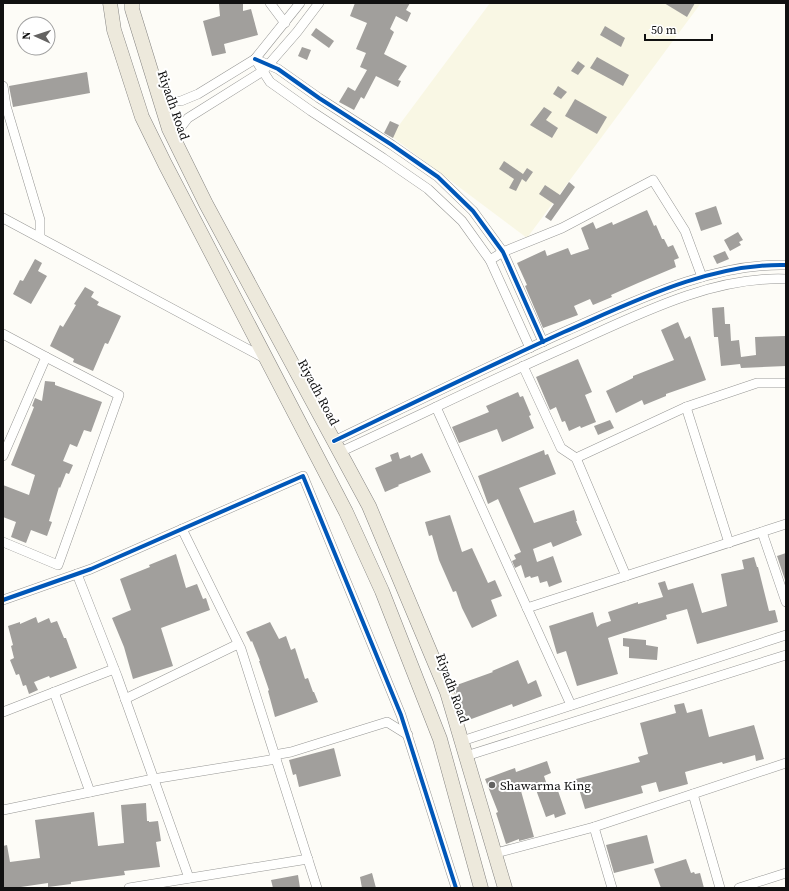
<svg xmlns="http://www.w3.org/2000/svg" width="789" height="891" font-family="'Source Serif 4',serif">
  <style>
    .farmland { fill: #f9f7e4 }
    .building { fill: #a19f9c }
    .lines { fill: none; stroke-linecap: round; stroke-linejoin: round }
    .minor-casing { stroke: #979795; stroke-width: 10 }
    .primary-casing { stroke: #858482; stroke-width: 15 }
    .minor { stroke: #fffffe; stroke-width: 9 }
    .primary { stroke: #ede9dc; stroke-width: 14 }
    .cycleway-casing { stroke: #fff; stroke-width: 6 }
    .cycleway { stroke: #0057b8; stroke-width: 4 }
    .poi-dot { fill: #646362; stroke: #fff; stroke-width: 1.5 }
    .labels { text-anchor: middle; stroke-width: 4; stroke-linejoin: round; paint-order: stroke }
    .street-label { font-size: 13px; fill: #111; stroke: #fff }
    .poi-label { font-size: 13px; fill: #111; stroke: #fff; text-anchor: start }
  </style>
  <rect width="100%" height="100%" fill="#fdfcf7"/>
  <path class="farmland" d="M490,3H701L527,238L391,136Z"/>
  <g class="building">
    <path d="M224,3H243V11L251,9L258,35L224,44L226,53L212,56L203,21L220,16L219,4Z"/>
    <path d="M355,3H410L406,10L411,13L407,22L396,16L390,29L394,32L384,54L407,66L398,80L401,81L398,87L376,76L364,99L361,97L354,110L339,102L348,87L355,91L367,70L360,67L366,53L356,49L367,23L350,16Z"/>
    <path d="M664,3H695L687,17Z"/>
    <path d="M605,26L625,38L621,47L600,35Z"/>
    <path d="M316,28L334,41L329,48L311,35Z"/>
    <path d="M302,47L311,50L307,60L298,56Z"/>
    <path d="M597,57L629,75L623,86L590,68Z"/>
    <path d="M578,61L585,66L578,75L571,71Z"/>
    <path d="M87,72L90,93L13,107L9,86Z"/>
    <path d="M558,86L567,92L561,99L553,94Z"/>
    <path d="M575,99L607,117L597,134L565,116Z"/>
    <path d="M544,107L552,112L546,120L558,128L552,138L530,125Z"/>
    <path d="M390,121L399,125L393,138L384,133Z"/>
    <path d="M504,161L523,174L527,168L533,172L526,182L522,179L516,191L509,188L514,179L499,169Z"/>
    <path d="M569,182L575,187L551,221L545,217L554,204L539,194L545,185L560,195Z"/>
    <path d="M716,206L722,224L701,231L695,213Z"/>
    <path d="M647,210L654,226L656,225L662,239H664L668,247L673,245L679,258L674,260L676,267L638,283L611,295L612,297L593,305L590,299L574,306L578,315L543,328L525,286L527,285L517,263L545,250L547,256L568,248L571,255L589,249L581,228L593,222L596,229L612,222L613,225Z"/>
    <path d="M738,232L743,240L739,242L741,245L730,251L724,240Z"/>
    <path d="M725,251L729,259L717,264L713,256Z"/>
    <path d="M35,259L42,263L38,271L47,276L31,304L13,294L20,280L23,281Z"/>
    <path d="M85,287L94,292L91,297L99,302L97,305L121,316L108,344L105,343L93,371L73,362L74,359L50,346L60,325L63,327L76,305L74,304Z"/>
    <path d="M724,307L725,324H730L731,341L739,340L741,357L756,355L755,337L785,336L786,366L741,368L740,364L721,366L718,337H714L712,308Z"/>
    <path d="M678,322L685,339L690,336L706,380L666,394V396L644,405L642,400L616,413L606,391L633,378V376L674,360L661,330Z"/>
    <path d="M578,359L592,392L585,395L596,422L581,428L580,426L569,431L565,421L562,422L556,407L550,410L536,377Z"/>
    <path d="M45,381L55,382V385L102,402L91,432L84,430L77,447L70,444L63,461L73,465L69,474L66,473L60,488L59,487L49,521L52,522L47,536L31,530L26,543L11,537L16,522L3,517V485L29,495L35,475L11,465L34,407L32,406L35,398L42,401Z"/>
    <path d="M518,392L520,397L523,396L531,415L529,416L534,428L502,442L497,429L459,443L452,427L489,412L486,406Z"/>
    <path d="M610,420L614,428L598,435L594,426Z"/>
    <path d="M544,450L545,455L548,454L556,474L519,488L534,523L574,510L577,521H576L582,535L553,547L551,542L533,549L537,562L553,556L562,582L549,587L547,581L540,583L538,576L531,578L530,576L525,578L521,565L515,568L512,561L516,559L514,555L521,552L498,499L488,504L478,476Z"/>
    <path d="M398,452L400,459L410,455L411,458L422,453L431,472L398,485L399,486L385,492L375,468L392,461L390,455Z"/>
    <path d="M450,515L462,552L472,548L488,583L495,580L502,596L491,600L497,616L472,628L462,608L456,591L453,592L439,560L432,535L429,536L425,522Z"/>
    <path d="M786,553V580H785L777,556Z"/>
    <path d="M176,554L186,588L197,584L203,599L206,598L210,610L161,628L173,666L133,679L124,647L112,618L131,610L120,579L150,567L149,565Z"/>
    <path d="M754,557L757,567H758L769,611L775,610L778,622L697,644L687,609L666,615L667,619L608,638L618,674L577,686L566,651L557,654L549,626L593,612L597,627L601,624L611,621L608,612L638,602V604L663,597L658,583L665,581L668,590L693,583L702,613L727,606L721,574L744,569L742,560Z"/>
    <path d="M36,617L38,623L49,618L51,623L57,621L64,638H66L77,668L50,678L49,676L34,682L38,690L29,694L26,685L23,686L19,674L16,675L10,660L14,658L11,646L13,645L8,626L20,622V624Z"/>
    <path d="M270,622L279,639L286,636L291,650L295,648L305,679L308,678L313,692H314L318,702L275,717L268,691L269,690L259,661H260L252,641L251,642L246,632Z"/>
    <path d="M623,638L646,640V645L658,647L657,660L629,658V647L623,646Z"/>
    <path d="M518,660L528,684L536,680L542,696L513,707L512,704L466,721L454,686L493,672L492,671Z"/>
    <path d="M684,703L687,713L702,709L709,737L754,725L764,759L756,761L755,755L723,764L722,762L685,772L688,784L659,792L656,782L641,786L643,793L585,809L576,779L640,762L638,757L648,754L640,723L676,713L674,705Z"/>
    <path d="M334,748L341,776L299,787L296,774L293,775L289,760Z"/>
    <path d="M547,761L551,773L544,776L549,791L557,788L566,814L555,818L554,814L546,817L535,787L521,791L534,837L519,841V839L506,844L496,813L498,812L485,779L515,768L516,772Z"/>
    <path d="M146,803L147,821H149V822L158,821L161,841L156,842L160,867L124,871L125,875L71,882V884L48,887V883L14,888H3V846L7,845L10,862L40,858L35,820L94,812L98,846L124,843L121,805Z"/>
    <path d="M647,835L654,863L614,873L606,845Z"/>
    <path d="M686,859L691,873L694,872L695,874L700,873L704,888H661L654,869Z"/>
    <path d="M372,873L376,888H362L360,877Z"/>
    <path d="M298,875L300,888H273L271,880Z"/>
  </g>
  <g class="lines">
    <defs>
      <g id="minor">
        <path d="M270,3L285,23"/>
        <path d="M255,59L278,69L319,98L392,145L438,177L473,211L503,252L543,342"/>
        <path d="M255,59L270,82L311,111L383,158L428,189L462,221L490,260L530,348"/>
        <path d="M3,86L6,106L40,220V237"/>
        <path d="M160,101H181L198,94L255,59L300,3"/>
        <path d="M173,137L188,118L263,71L297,32L319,3"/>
        <path d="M3,218L266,359"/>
        <path d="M490,260L503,252L562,228L653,180L685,231L702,277"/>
        <path d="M3,334L46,357L3,456"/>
        <path d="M523,366L561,448L576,458"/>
        <path d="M436,407L571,705"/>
        <path d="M686,407L729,543"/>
        <path d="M334,441C411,404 487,367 564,332C633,302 710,263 786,265"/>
        <path d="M340,452C416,417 491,380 568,346C635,316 711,276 786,279"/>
        <path d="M182,529L241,649L317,888"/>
        <path d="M762,532L786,602"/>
        <path d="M3,542L58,565L119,395L46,357"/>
        <path d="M77,574L117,676L189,878"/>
        <path d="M626,576L576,458L686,407L757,383H786"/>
        <path d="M3,600L91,569L303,476L401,715L456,888"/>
        <path d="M527,608L786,524"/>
        <path d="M54,692L90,792"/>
        <path d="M125,699L238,644"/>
        <path d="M3,712L114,669"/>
        <path d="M462,741L786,635"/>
        <path d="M274,755L291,752L387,722L408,735"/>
        <path d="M466,756L786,655"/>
        <path d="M693,794L720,888"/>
        <path d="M3,810L153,779L276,759"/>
        <path d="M594,827L612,888"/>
        <path d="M496,853L594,827L786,763"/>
        <path d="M129,888L308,859"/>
        <path d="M739,888L786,873"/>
      </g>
      <g id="primary">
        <path d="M110,3L114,30L142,117L165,164L346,512L382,591L440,739L481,888"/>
        <path d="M132,3V9L169,129L206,204L369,506L447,692L505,888"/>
      </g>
    </defs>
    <use href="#minor" class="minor-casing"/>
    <use href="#primary" class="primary-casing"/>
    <use href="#minor" class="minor"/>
    <use href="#primary" class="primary"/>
    <defs>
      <g id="cycleway">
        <path d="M255,59L278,69L319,98L392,145L438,177L473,211L503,252L543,342"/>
        <path d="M334,441C411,404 487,367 564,332C633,302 710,263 786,265"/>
        <path d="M3,600L91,569L303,476L401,715L456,888"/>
      </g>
    </defs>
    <use href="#cycleway" class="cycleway-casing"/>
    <use href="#cycleway" class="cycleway"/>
  </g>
  <circle class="poi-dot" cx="492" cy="785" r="4"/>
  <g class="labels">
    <g class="street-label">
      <text transform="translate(174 105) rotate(71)" y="5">Riyadh Road</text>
      <text transform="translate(319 392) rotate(62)" y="5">Riyadh Road</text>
      <text transform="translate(453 688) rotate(70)" y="5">Riyadh Road</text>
    </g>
    <g class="poi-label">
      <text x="500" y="790">Shawarma King</text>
    </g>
  </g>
  <rect width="789" height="891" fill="none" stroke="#111111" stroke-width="8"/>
  <g transform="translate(36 36) rotate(273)"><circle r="19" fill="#ffffff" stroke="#a0a0a0"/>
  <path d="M0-3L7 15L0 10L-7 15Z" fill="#646362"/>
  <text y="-6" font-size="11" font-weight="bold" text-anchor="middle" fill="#111111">N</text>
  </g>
  <path d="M645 34v6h67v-6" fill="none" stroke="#111111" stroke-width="2"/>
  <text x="651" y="34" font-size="12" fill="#111111" stroke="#ffffff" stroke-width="3" paint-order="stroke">50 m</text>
</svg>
